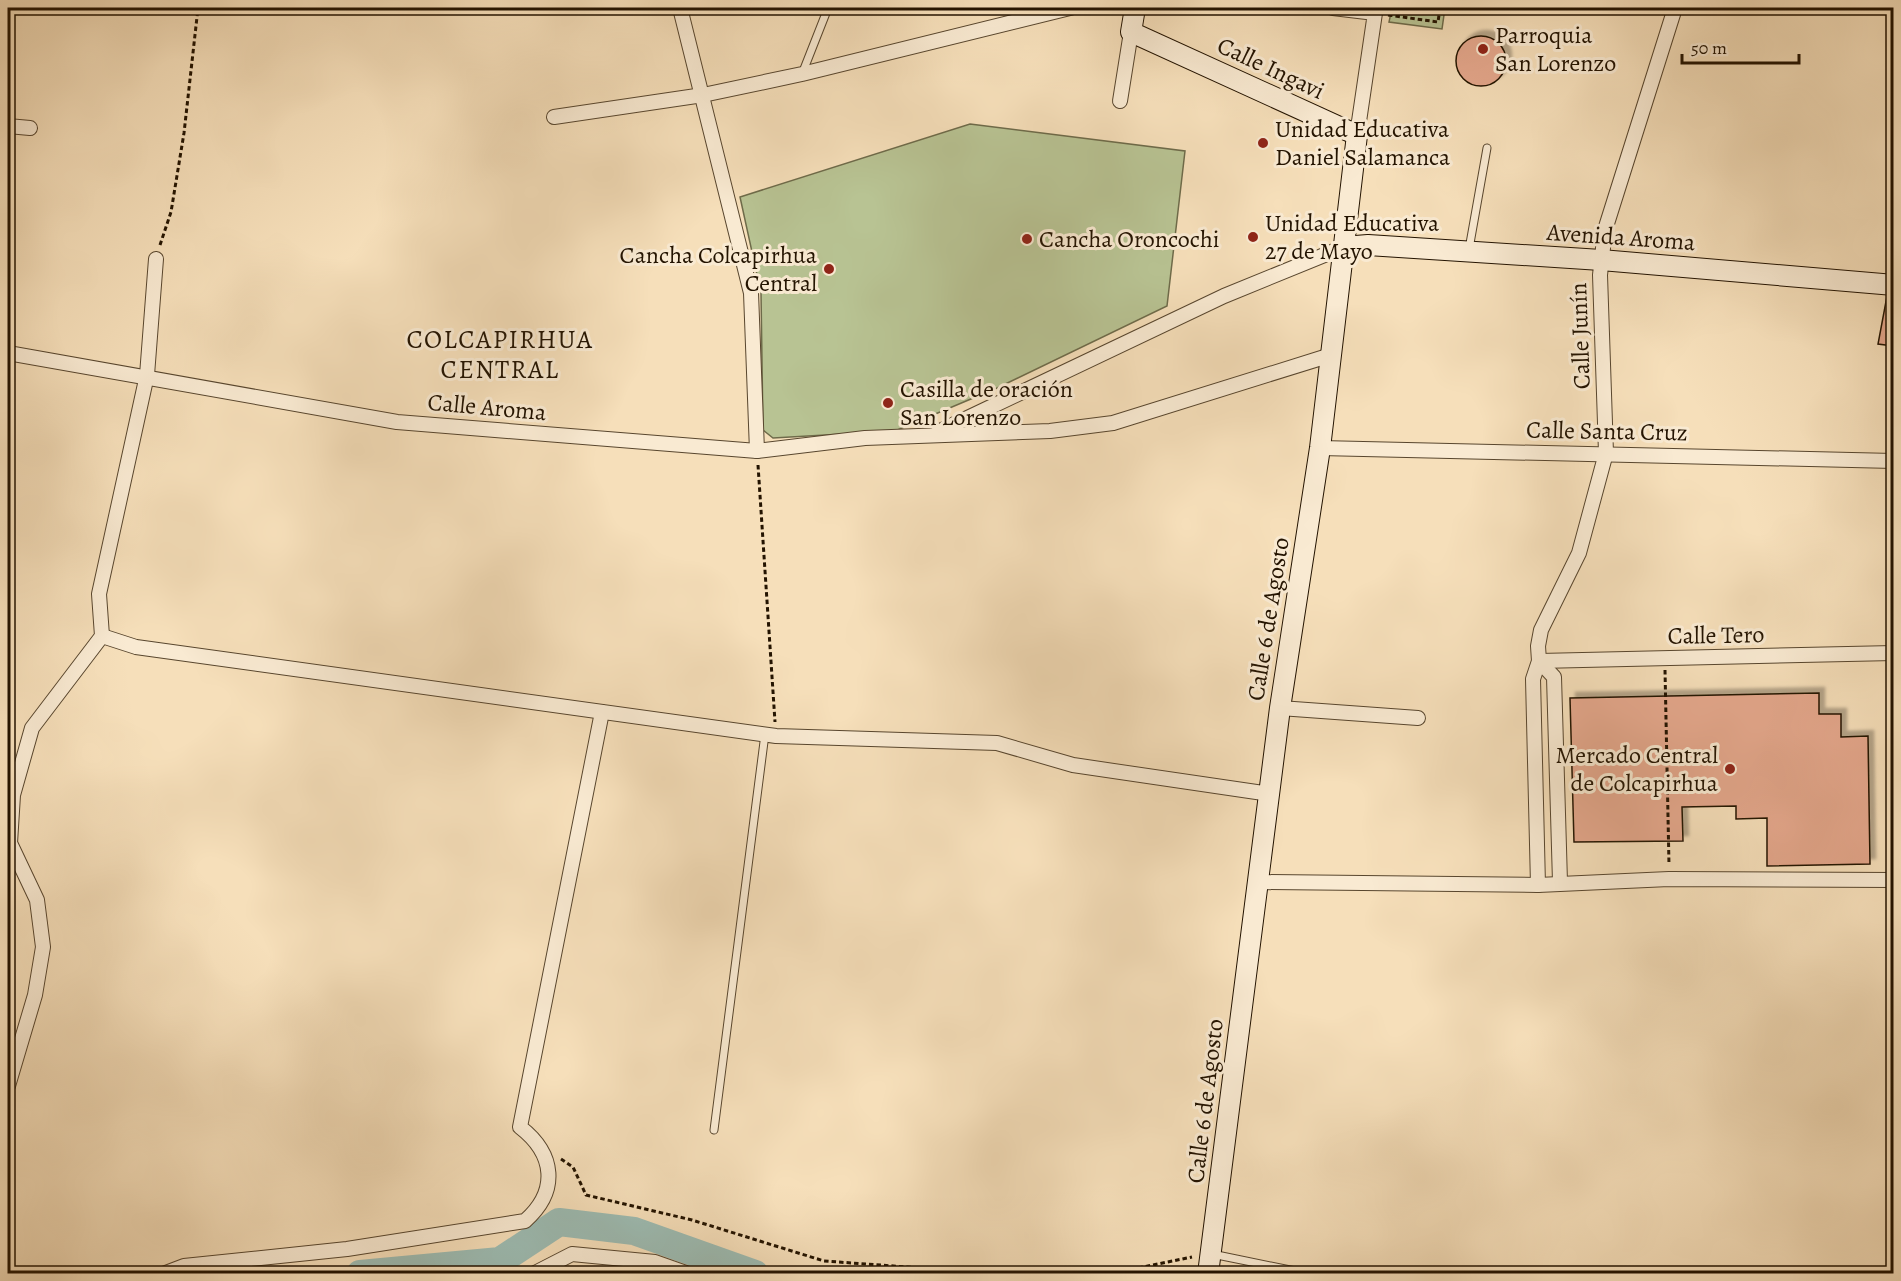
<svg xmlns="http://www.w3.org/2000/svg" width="1901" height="1281" font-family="Alegreya,serif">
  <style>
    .green { fill: #b8c393; stroke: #6e6b4a; stroke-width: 1.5 }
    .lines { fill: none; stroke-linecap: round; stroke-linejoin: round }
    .river { stroke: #9dbcb3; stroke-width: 28 }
    .building { fill: #e4a78c; stroke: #231300; stroke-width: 1.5; filter: url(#shadow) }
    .service-casing { stroke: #58462e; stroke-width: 9 }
    .minor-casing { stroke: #58462e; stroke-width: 16 }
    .secondary-casing { stroke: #231300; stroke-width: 22 }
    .path { stroke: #231300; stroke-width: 3; stroke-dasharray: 4.5 3; stroke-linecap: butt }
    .service { stroke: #f9ead2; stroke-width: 7 }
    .minor { stroke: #f9ead2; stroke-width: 14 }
    .secondary { stroke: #f9ead2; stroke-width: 20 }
    .poi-dot { fill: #8f2418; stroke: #f9ead2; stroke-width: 2 }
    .labels { text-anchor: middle; stroke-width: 6; stroke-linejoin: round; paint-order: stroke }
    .poi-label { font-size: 24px; fill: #231300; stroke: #f9ead2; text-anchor: start }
    .street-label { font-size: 24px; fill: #231300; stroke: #f9ead2 }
    .neighbourhood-label { font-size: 26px; letter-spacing: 1.5px; fill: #231300; stroke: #f9ead2 }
  </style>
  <defs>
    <filter id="shadow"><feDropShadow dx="5.5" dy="-5.5" stdDeviation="1.5" flood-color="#0004"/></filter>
  </defs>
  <rect width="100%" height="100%" fill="#f6dfba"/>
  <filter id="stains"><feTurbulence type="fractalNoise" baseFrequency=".00333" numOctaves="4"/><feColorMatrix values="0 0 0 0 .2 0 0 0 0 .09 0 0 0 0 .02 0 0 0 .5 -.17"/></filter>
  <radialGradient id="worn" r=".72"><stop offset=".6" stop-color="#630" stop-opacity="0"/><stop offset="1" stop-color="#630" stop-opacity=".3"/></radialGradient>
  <g class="green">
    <path d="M1392,8H1445L1442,29L1389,22Z"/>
    <path d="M970,124L1185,151L1167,306L997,388L895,431L773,438L763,430L761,293L740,197Z"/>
  </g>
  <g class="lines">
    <path class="river" d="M360,1274L500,1261L559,1222L634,1231L755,1274"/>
  </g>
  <g class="building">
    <circle cx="1481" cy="61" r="25"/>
    <path d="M1887,296L1893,297V346L1878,344Z"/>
    <path d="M1819,693V714H1841V737L1868,736L1870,864L1767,866V818L1736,819V806L1682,807L1683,841L1574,842L1570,698Z"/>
  </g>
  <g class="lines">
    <defs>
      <g id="service">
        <path d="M802,74L828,8"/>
        <path d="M1469,249L1487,148"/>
        <path d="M714,1130L765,734"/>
        <path d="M1212,1254L1300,1272L1457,1274"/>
      </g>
      <g id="minor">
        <path d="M680,8L751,293L757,451"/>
        <path d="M1333,8L1375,13L1357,135"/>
        <path d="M1120,101L1131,32"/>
        <path d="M554,117L703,95L802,74L1070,8"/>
        <path d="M8,126L30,128"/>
        <path d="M8,353L397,422L757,451L865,438L1050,431L1113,423L1331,355"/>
        <path d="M938,432L1224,296L1344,247"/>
        <path d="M1320,448L1894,461"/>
        <path d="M102,636L136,647L776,736L997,743L1073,765L1270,794"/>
        <path d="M1539,661L1894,653"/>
        <path d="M1539,661L1554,677L1560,882"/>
        <path d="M1280,708L1418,718"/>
        <path d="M1259,882L1538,885L1669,879L1894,880"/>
        <path d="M1538,885L1533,679L1539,661L1538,646L1541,630L1579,553L1606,453L1600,275L1605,230L1675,8"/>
        <path d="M8,1086L35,995L43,947L37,900L10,843L13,795L32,728L102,636L99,594L147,375L156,259"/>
        <path d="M163,1274L184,1266L347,1249L525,1221C559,1191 555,1154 520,1127L602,712"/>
        <path d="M533,1274L572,1254L655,1262L689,1274"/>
      </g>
      <g id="secondary">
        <path d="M1135,8L1131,32L1357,135L1320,448L1280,708L1208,1274"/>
        <path d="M1344,247L1368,245L1601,260L1894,285"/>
      </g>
    </defs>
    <use href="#service" class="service-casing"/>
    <use href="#minor" class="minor-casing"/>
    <use href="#secondary" class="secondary-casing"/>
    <g class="path">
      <path d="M1388,15L1438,22L1440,8"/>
      <path d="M160,245L171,212L184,133L198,8"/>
      <path d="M758,465L775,722"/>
      <path d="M1665,670L1669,865"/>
      <path d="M561,1159L573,1167L586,1195L692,1220L824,1261L1005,1274"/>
      <path d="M1109,1274L1192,1257"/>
    </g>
    <use href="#service" class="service"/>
    <use href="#minor" class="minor"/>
    <use href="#secondary" class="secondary"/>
  </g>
  <g class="poi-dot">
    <circle cx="1483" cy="49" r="6"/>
    <circle cx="1263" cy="143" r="6"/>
    <circle cx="1253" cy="237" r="6"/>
    <circle cx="1027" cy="239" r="6"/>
    <circle cx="829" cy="269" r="6"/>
    <circle cx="888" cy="403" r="6"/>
    <circle cx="1730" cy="769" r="6"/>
  </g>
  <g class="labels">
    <g class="poi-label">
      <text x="1495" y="43">Parroquia<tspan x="1495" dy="28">San Lorenzo</tspan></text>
      <text x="1275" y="137">Unidad Educativa<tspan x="1275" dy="28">Daniel Salamanca</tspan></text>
      <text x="1265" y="231">Unidad Educativa<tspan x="1265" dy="28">27 de Mayo</tspan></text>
      <text x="1039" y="247">Cancha Oroncochi</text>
      <text x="817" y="263" text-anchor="end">Cancha Colcapirhua<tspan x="817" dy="28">Central</tspan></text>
      <text x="900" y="397">Casilla de oración<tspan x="900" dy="28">San Lorenzo</tspan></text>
      <text x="1718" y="763" text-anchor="end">Mercado Central<tspan x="1718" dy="28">de Colcapirhua</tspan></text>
    </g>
    <g class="street-label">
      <text transform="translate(1271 68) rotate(25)" y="8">Calle Ingavi</text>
      <text transform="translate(1621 237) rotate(4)" y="8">Avenida Aroma</text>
      <text transform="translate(1580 336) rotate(-92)" y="8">Calle Junín</text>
      <text transform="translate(487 407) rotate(5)" y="8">Calle Aroma</text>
      <text transform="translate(1607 431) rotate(1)" y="8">Calle Santa Cruz</text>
      <text transform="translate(1268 619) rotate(-81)" y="8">Calle 6 de Agosto</text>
      <text transform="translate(1716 635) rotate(-1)" y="8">Calle Tero</text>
      <text transform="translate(1205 1101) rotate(-83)" y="8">Calle 6 de Agosto</text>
    </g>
    <g class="neighbourhood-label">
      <text x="500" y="348">COLCAPIRHUA<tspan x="500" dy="30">CENTRAL</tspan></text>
    </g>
  </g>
  <rect width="1901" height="1281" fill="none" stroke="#f6dfba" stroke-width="30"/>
  <rect x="9" y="9" width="1883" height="1263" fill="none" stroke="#231300" stroke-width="3"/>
  <rect x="15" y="15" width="1871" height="1251" fill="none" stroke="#231300" stroke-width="1.5"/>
  <path d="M1682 54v9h117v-9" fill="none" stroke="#231300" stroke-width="3"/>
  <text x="1691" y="54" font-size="18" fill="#231300" stroke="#f9ead2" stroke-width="4.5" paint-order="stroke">50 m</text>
  <rect width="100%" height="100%" filter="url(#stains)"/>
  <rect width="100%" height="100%" fill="url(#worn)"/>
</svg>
